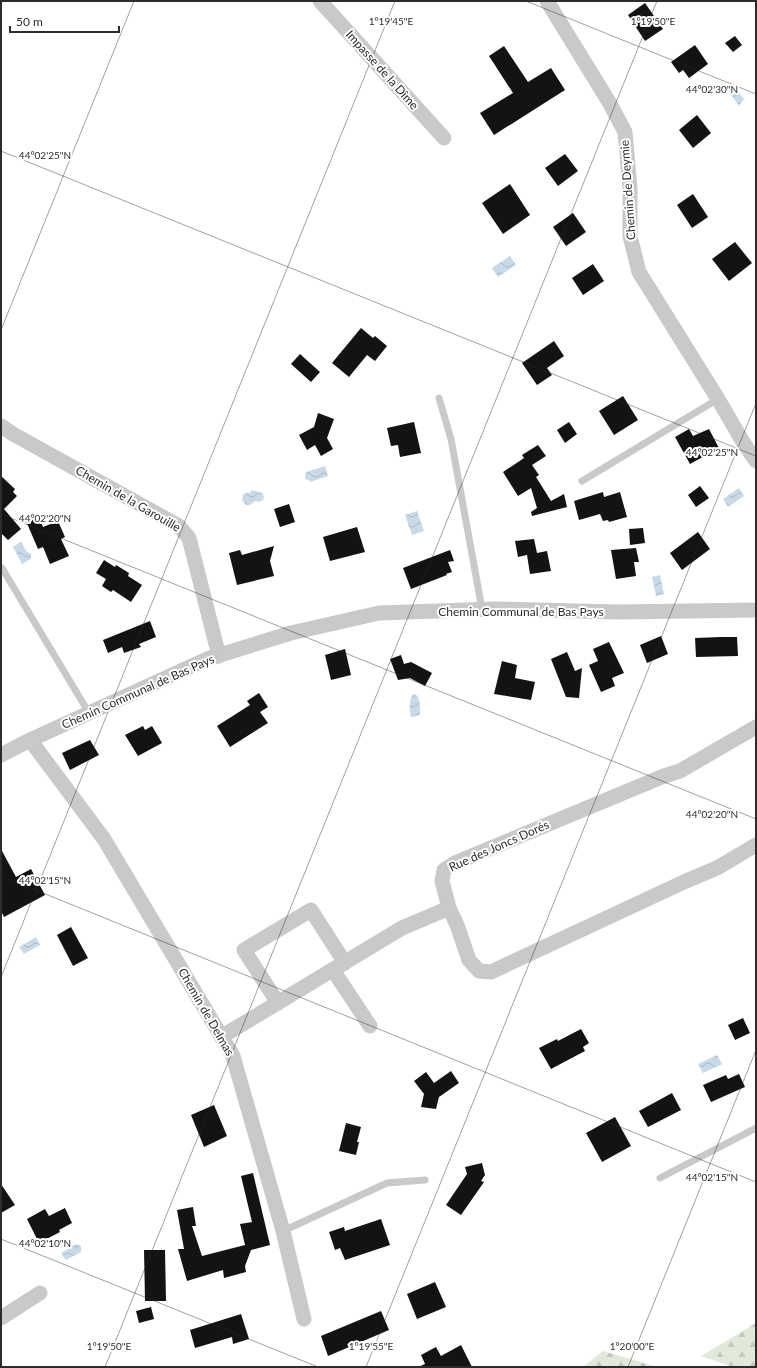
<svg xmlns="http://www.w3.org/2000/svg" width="757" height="1368" font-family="Lato,sans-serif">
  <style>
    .forest { fill: url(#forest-firs) }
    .water { fill: url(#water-waves) }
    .building { fill: #131313 }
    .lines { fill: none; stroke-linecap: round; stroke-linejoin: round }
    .service { stroke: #c9c9c9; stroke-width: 7 }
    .minor { stroke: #c9c9c9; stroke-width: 15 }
    .ticks { fill: none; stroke: #2c2c2c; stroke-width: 1; stroke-opacity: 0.45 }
    .labels { text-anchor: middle; stroke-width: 4; stroke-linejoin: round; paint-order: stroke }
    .street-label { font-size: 12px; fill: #2c2c2c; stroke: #fff }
    .ticks-label { font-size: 10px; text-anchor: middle; fill: #2c2c2c; stroke: #fff; stroke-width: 4; stroke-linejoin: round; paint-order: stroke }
  </style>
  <defs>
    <pattern id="forest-firs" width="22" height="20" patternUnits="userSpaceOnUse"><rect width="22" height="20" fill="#e1e9db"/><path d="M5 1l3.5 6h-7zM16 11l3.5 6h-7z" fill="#c1c8bc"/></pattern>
    <pattern id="water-waves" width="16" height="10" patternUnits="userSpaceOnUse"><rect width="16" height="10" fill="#c8d9e7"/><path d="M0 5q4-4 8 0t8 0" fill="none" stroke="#acbac6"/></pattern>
  </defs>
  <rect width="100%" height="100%" fill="#fff"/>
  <g class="forest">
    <path d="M756,1323V1367H733L701,1356Z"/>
    <path d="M603,1351L658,1367H583Z"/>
  </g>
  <g class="water">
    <path d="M732,84L744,99L739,106L727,89Z"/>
    <path d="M510,256L516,265L498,277L492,268Z"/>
    <path d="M325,466L328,476L310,482L309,480L305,479L306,472Z"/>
    <path d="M739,488L744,496L728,507L723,499Z"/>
    <path d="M252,490L262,493L264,497L263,500L259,502L255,501L250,505H246L242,500L243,495L246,493H250Z"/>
    <path d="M417,511L424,531L412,535L405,515Z"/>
    <path d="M21,542L27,552L31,554V559L22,564L13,547Z"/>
    <path d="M660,575L664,594L656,596L652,577Z"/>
    <path d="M413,694L418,696L420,705V715L411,717C409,708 409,701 413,694Z"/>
    <path d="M36,937L40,945L24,954L19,947Z"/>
    <path d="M717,1055L722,1064L703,1073L698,1064Z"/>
    <path d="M76,1244L81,1246V1252L66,1260L61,1253Z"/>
  </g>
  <g class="building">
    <path d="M645,3L663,29L645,41L628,15Z"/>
    <path d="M735,36L742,45L733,52L725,43Z"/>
    <path d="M695,45L708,64L689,78L683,70L679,73L671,62Z"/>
    <path d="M504,46L528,82L551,68L565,90L494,135L480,113L513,93L489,56Z"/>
    <path d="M697,115L711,133L693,148L679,130Z"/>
    <path d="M565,154L578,171L558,186L545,168Z"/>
    <path d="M510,184L530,215L503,234L482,203Z"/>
    <path d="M693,194L708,217L692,228L677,205Z"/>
    <path d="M573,213L586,232L566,246L553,227Z"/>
    <path d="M735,242L752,263L729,281L712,259Z"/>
    <path d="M593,264L604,281L583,295L572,278Z"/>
    <path d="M361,328L373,338L375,336L387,346L375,361L367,355L349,377L332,363Z"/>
    <path d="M554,341L564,356L547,368L552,375L537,385L522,363Z"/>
    <path d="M300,354L320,372L311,382L291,364Z"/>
    <path d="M623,396L638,420L614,435L599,411Z"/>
    <path d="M318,413L334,419L327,438L333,449L321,456L315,445L307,450L299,435L314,427Z"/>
    <path d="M414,422L421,453L400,457L398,445L391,446L387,428Z"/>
    <path d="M569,422L577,434L565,443L557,430Z"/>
    <path d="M689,429L693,436L709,429L719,448L690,464L675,437Z"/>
    <path d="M538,445L546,456L532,465L539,475L536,477L551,501L564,494L567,507L532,516L531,512L537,508L531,488L518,496L503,472L524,458L522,455Z"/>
    <path d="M1,476L15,489L13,492L17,496L4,509L21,529L8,540L1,533Z"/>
    <path d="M700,486L709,498L696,507L688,495Z"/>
    <path d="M603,492L604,497L620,492L627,517L609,522L608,520L603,521L600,514L579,520L574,501Z"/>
    <path d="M289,504L295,522L280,527L274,509Z"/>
    <path d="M38,516L43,527L58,521L65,537L61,539L69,556L50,564L43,547L38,549L26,521Z"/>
    <path d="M357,527L365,552L330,561L323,537Z"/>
    <path d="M643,528L645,543L630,545L629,529Z"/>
    <path d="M698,532L710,549L682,570L670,553Z"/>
    <path d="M534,539L537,553L547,551L551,571L530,574L527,555L518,557L515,541Z"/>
    <path d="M274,546L270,561L274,576L237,585L229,553L240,550L242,555Z"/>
    <path d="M636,548L639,562H634L636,576L616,579L611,550Z"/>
    <path d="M450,550L454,561L448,562L452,572L446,574L447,575L411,589L403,568Z"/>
    <path d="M104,560L115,567L116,565L129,573L128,576L142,585L131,602L113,590L111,592L102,586L106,579L96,573Z"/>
    <path d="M150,621L156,637L139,644L141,647L124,653L122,647L108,653L103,640Z"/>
    <path d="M661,636L668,654L647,663L640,645Z"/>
    <path d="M721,637H737L738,656L696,657L695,638Z"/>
    <path d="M609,642L624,673L612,678L615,686L601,692L589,665L598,661L593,649Z"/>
    <path d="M345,649L351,675L331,680L325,655Z"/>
    <path d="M567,652L575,671L582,668L579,698L566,697L551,659Z"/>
    <path d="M401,655L404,664L411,662L432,673L425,686L410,678L398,680L390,659Z"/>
    <path d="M502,661L517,665L515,678L535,682L531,700L494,694Z"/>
    <path d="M259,693L268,707L260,712L268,723L230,747L217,726L250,705L247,701Z"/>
    <path d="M143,726L145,730L152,726L162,743L138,756L125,735Z"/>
    <path d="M90,740L99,755L70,770L62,753Z"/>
    <path d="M1,849L16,877L31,869L45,895L4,917L1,911Z"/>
    <path d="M71,927L88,958L73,966L57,935Z"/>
    <path d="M743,1018L750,1033L735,1040L728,1025Z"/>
    <path d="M581,1029L589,1043L583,1047L585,1051L551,1069L539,1048L557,1039L558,1041Z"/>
    <path d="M451,1071L459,1083L439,1097L436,1109L421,1107L424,1094L414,1081L426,1072L434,1083Z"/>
    <path d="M739,1074L745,1087L711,1102L703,1085L726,1075L728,1079Z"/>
    <path d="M672,1093L681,1110L648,1127L639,1111Z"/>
    <path d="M214,1105L227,1136L204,1147L191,1115Z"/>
    <path d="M615,1117L631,1146L602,1162L586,1133Z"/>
    <path d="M346,1123L361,1127L357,1142H359L356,1155L339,1151Z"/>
    <path d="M482,1163L485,1175L481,1181L484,1182L461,1215L446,1205L467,1174L465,1167Z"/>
    <path d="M253,1173L270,1245L251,1250L245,1266L246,1272L224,1278L223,1270L187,1281L178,1249H184L177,1210L193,1207L196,1226H192L202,1256L245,1245L240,1224L252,1222L241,1176Z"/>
    <path d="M1,1184L15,1205L1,1213Z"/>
    <path d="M65,1208L72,1223L59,1230L60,1232L39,1243L27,1219L45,1209L49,1216Z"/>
    <path d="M381,1219L390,1245L345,1260L340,1248L335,1250L329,1232L344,1227L345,1231Z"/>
    <path d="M144,1250H165L166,1301H145Z"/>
    <path d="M435,1282L446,1307L417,1319L407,1294Z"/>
    <path d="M151,1307L154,1319L139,1323L136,1311Z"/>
    <path d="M381,1311L389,1330L328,1356L321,1336Z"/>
    <path d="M241,1314L249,1339L233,1344L232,1337L195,1348L190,1330Z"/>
    <path d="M461,1345L472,1367H418L425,1364L421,1355L436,1347L441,1356Z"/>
  </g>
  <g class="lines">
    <g class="service">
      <path d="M439,398L451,439L482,609"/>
      <path d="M582,481L718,399"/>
      <path d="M2,568L89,713"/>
      <path d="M660,1178L756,1128"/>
      <path d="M283,1231L387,1183L425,1180"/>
    </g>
    <g class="minor">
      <path d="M320,1L444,138"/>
      <path d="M547,1L609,102L625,132L630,188V236L639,272L718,399L743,442L756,461"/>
      <path d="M1,426L13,434L179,526L189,538L219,656"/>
      <path d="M756,727L680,771L664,776L455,863L444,870L442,881L449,908L457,925L469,960L479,971L491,972L686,881L717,868L756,845"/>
      <path d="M30,740L104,839L233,1056L283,1231L304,1319"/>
      <path d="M1,755L30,740L207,659L291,633L379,613L495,609L619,612L756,610"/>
      <path d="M333,970L370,1026"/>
      <path d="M278,1003L244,950L311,910L345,963"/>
      <path d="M221,1037L402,928L449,908"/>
      <path d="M1,1318L40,1293"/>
    </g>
  </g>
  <path class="ticks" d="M526,1L756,94M1,151L756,456M1,330L134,1M1,514L756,819M1,876L756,1182M1,977L395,1M1,1239L318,1367M105,1367L657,1M366,1367L756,403M628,1367L756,1050"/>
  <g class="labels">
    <g class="street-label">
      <text transform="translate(382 70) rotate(48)" y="4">Impasse de la Dîme</text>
      <text transform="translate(628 190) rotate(-94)" y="4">Chemin de Deymie</text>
      <text transform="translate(128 499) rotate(30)" y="4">Chemin de la Garouille</text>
      <text x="521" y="616">Chemin Communal de Bas Pays</text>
      <text transform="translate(138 692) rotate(-24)" y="4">Chemin Communal de Bas Pays</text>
      <text transform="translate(499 846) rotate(-24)" y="4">Rue des Joncs Dorés</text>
      <text transform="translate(206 1012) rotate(60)" y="4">Chemin de Delmas</text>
    </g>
  </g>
  <g class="ticks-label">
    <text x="391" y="25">1°19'45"E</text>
    <text x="653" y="25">1°19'50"E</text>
    <text x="712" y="93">44°02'30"N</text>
    <text x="45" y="159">44°02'25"N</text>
    <text x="712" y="456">44°02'25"N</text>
    <text x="45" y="522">44°02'20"N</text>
    <text x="712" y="818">44°02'20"N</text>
    <text x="45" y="884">44°02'15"N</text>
    <text x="712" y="1181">44°02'15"N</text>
    <text x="45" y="1247">44°02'10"N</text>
    <text x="109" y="1350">1°19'50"E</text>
    <text x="371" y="1350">1°19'55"E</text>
    <text x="632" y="1350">1°20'00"E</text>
  </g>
  <rect width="757" height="1368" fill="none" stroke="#2c2c2c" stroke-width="4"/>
  <path d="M10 26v6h109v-6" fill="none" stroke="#2c2c2c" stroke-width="2"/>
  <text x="16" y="26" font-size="12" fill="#2c2c2c" stroke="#ffffff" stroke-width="3" paint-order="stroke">50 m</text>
</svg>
